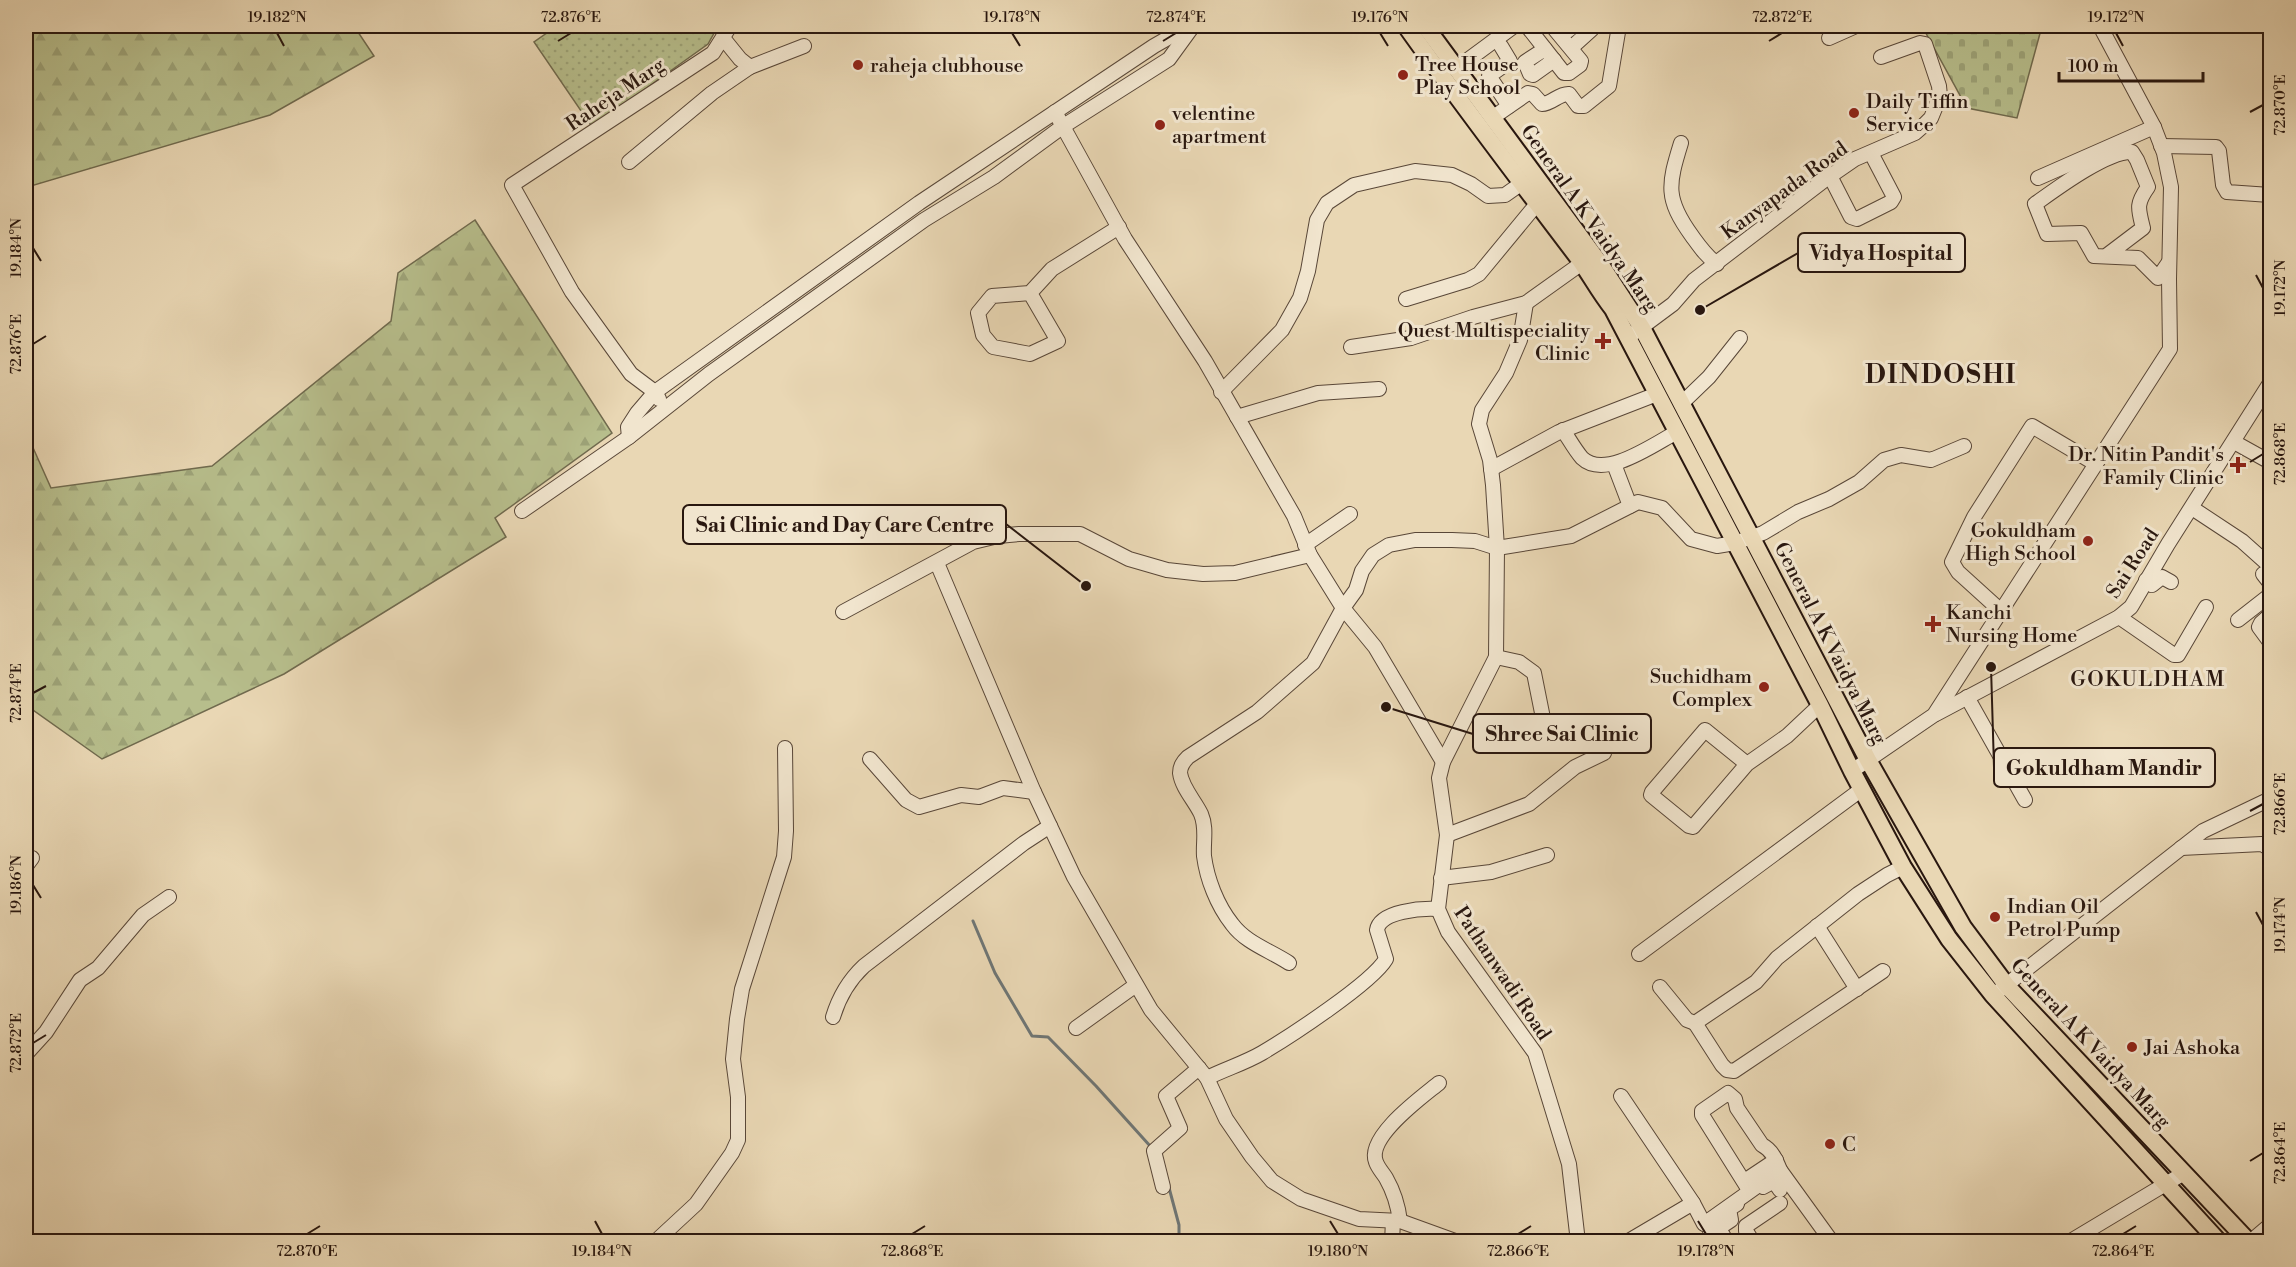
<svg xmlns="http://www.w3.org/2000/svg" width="2296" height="1267" font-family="'Libre Bodoni',serif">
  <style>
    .green { fill: url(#green-dots); stroke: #706a4e; stroke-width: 1.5 }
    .forest { fill: url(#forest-firs); stroke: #706a4e; stroke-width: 1.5 }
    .cemetery { fill: url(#cemetery-stones); stroke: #706a4e; stroke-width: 1.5 }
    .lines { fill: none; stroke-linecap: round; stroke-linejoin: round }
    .stream { stroke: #6f7675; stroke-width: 3 }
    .minor-casing { stroke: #594738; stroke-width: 16 }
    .major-casing { stroke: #29170f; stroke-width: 20 }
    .minor { stroke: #f1e5ce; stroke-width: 14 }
    .major { stroke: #e9d7b4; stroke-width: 16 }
    .ticks { fill: none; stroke: #29170f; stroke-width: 2 }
    .poi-dot { fill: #8f2418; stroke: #f1e5ce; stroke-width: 2 }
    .labels { text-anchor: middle; stroke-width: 6; stroke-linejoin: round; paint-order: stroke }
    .poi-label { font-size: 20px; fill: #29170f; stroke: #f1e5ce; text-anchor: start }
    .street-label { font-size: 20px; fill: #29170f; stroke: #f1e5ce }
    .neighbourhood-label { font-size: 21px; letter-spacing: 1.5px; fill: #29170f; stroke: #f1e5ce }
    .district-label { font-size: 26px; font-weight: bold; letter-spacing: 1.5px; fill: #29170f; stroke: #f1e5ce }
    .leader { fill: none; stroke: #29170f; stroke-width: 2 }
    .callout-dot { fill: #29170f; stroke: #f1e5ce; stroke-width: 2 }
    .callout { fill: #f1e5ce; stroke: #29170f; stroke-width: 2 }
    .callout-label { font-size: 21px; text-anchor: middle; font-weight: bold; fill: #29170f }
    .neatline { fill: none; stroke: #29170f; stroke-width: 2 }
    .ticks-label { font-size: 15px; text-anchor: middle; fill: #29170f }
  </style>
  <defs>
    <pattern id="green-dots" width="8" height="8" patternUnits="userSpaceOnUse" patternTransform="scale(1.5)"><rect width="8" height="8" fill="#b7be8c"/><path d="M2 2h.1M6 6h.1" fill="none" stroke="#9da378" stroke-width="1.8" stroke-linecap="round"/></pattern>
    <pattern id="forest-firs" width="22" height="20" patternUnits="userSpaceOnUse" patternTransform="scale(1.5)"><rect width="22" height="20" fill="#b7be8c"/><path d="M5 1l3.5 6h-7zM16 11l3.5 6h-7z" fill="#9da378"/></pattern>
    <pattern id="cemetery-stones" width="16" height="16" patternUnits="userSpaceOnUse" patternTransform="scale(1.5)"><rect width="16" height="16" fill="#b7be8c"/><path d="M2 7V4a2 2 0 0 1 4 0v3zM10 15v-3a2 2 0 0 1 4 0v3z" fill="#9da378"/></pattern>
  </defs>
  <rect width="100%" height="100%" fill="#e9d7b4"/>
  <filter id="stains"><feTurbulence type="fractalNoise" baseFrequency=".00333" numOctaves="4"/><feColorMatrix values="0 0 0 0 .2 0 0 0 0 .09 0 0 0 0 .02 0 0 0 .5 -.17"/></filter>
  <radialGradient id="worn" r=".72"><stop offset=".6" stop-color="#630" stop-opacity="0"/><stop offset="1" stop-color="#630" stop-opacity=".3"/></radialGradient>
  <path class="green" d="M557,26H718L708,44L592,127L534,42Z"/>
  <g class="forest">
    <path d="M56,26H354L374,56L270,115L31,186L26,180V36Z"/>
    <path d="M475,220L612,433L495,518L506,537L284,674L102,759L26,705V432L51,488L212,466L391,321L398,273Z"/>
  </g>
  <path class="cemetery" d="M1922,26H2042L2017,118L1967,108Z"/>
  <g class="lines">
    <g class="stream">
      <path d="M973,921L995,973L1032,1036L1048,1037L1096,1086L1151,1147"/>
      <path d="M1168,1184L1179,1225V1242"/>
    </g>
    <defs>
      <g id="minor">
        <path d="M1527,26L1564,73H1569L1580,65L1581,61L1552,26"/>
        <path d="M1561,36L1574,26"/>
        <path d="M723,38L740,59L750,67L804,46"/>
        <path d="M1829,38L1856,26"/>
        <path d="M1501,46L1510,61L1489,76L1509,106"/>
        <path d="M1571,48L1592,29V26"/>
        <path d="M1545,49L1525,62L1530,74L1533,75L1554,60"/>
        <path d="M1457,68L1514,26"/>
        <path d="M1055,112L1125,239L1205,361L1294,516L1310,555L1343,608L1375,647L1443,762"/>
        <path d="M1492,118L1528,93L1533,94L1542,104C1552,104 1559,93 1569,94L1578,106H1584L1609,86L1619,26"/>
        <path d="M1681,143C1668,185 1665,199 1692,236C1700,247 1706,256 1717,264"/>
        <path d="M2161,146L2216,147L2219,151L2223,185L2227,192L2270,195"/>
        <path d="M629,162L712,93L750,67"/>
        <path d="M1830,176L1851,217L1857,219L1891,202L1894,197L1871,153"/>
        <path d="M2038,178L2154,127"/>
        <path d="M2106,256L2143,228C2138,208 2136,204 2148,187L2137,160L2132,152C2107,151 2056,189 2035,204L2047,234L2081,233L2094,256L2138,258L2158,278L2169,262"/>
        <path d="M1030,293L992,296L978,313L983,335L993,347L1030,354L1058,341L1030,293L1052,269L1119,227"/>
        <path d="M1406,299L1468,280L1479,274L1536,205"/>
        <path d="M1526,303L1520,340L1506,373L1482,410L1479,424L1490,460L1493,485L1497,548L1496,657L1443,762L1439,778L1447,835L1438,909L1448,932L1535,1053L1569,1164L1578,1242"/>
        <path d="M1634,333L1673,304L1694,280L1826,179L1855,159L1915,133L1923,126L1931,118L1940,96L1939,86L1925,44L1920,43L1881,57"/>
        <path d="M1351,347L1411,338L1473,317L1526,303L1582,263"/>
        <path d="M1221,392L1282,330L1300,298L1308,271L1317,220L1327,203L1354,185L1415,171L1452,175L1471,184L1488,196L1505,195L1522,183"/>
        <path d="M659,399L655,392L631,374L572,292L512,185L713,53L730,26"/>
        <path d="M1681,404L1709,377L1740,338"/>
        <path d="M1237,417L1318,393L1379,389"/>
        <path d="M1563,430C1569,439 1575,450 1582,458C1605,480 1654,444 1677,432"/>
        <path d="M629,437L628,427L637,413L655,392L919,203L1154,46L1189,26"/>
        <path d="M2234,442L2270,462"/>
        <path d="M1614,464L1630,506"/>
        <path d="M1491,469L1559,432L1657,394"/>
        <path d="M2192,508L2242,541L2270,566"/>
        <path d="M522,511L629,437L709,374L924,220L994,177L1062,127L1169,59L1193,26"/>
        <path d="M1305,545L1350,514"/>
        <path d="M937,563L1034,792L1074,877L1151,1010L1207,1078L1226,1119L1252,1157L1272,1181L1301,1199L1359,1219L1400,1221L1458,1242"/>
        <path d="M2263,574L2270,583"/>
        <path d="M2146,580L2152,585L2162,577L2171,582"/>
        <path d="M2001,611L1958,572L1952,562L1974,517L2032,426L2096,464"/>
        <path d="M843,612L973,542L998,536L1019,534H1080L1129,559L1167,570L1203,574L1235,573L1310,555"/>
        <path d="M2270,615L2261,623L2259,627L2270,642"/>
        <path d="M2119,617L2174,655H2178L2206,607"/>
        <path d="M2238,620L2270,595"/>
        <path d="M1496,657L1519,662L1534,673L1544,723"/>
        <path d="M1967,697L2025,800"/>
        <path d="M1936,714L2119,617L2131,607L2168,544L2270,383"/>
        <path d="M870,759L906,800L919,807L961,795L979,797L1003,788L1034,792"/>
        <path d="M1747,764L1705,730L1652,792L1651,795L1689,826L1693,827L1747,764L1787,736L1820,705"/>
        <path d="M1852,771L1934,715L2170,349L2169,279L2171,187L2164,153L2154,127L2100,26"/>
        <path d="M1447,835L1529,804L1575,767L1604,753"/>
        <path d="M2181,848L2262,844L2270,849"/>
        <path d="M26,866L32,858"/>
        <path d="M1441,878L1491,872L1547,855"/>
        <path d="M1817,926L1857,989"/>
        <path d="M1639,954L1862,789"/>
        <path d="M1289,963C1269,950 1246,943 1232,924C1217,905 1207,879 1204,856C1203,842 1207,828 1201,814C1195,801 1182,788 1180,773C1180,766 1183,762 1188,757L1257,712L1313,663L1343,608L1356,590L1362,571L1373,555L1389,545L1415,540H1452L1475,541L1497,548L1571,536L1638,502L1662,508L1691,539L1717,546L1735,543L1763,533L1798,512L1829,499L1859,482L1884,460L1901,455L1931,460L1964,446"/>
        <path d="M1660,987L1687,1020L1695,1023L1756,982L1777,958L1858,894L1887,875L1903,867"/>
        <path d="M2000,990L2203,831L2270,799"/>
        <path d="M833,1017C839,997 848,981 864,966L1024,843L1050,826"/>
        <path d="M1695,1023L1722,1065L1727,1070L1734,1071L1883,971"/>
        <path d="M1076,1028L1136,985"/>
        <path d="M26,1054L46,1032L80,980L98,968L143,915L169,897"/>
        <path d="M1207,1078C1225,1069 1245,1063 1262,1053C1289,1037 1372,983 1386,959L1377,930C1380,911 1422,908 1438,909"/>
        <path d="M1621,1096L1693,1203L1704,1224L1780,1170L1832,1242"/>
        <path d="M1749,1178L1776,1160"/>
        <path d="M1163,1187L1154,1151L1180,1128L1166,1096L1199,1068"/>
        <path d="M1763,1187L1774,1181L1780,1190"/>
        <path d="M1749,1190L1702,1115V1111L1728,1093L1735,1099L1737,1108L1762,1145C1772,1150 1776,1160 1780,1170"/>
        <path d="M1400,1221C1398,1205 1394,1192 1386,1178C1383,1173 1378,1168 1376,1162C1366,1137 1422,1097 1439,1083"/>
        <path d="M1719,1229L1727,1242"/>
        <path d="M1710,1234L1731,1220L1729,1209L1737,1204"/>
        <path d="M655,1242L696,1204L732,1153L738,1140V1097L733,1059L737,1019L742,989L784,857L786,831L785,748"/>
        <path d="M1392,1242L1393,1221"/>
        <path d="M1627,1242L1693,1203"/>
        <path d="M1753,1242L1746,1231V1226L1780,1203"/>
        <path d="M2069,1242L2184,1173"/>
        <path d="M2250,1242L2270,1225"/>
      </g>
      <g id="major">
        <path d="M1406,26C1462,105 1521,182 1580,260C1591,276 1601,294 1613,309L1820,705L1852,771L1903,867L1949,939L1993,995L2219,1242"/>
        <path d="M1425,26L1601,265L1642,328L1868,760L1963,927L2007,986L2249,1242"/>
      </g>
    </defs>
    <use href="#minor" class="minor-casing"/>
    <use href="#major" class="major-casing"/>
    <use href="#minor" class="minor"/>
    <use href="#major" class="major"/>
  </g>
  <path class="ticks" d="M277,33L284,46M1012,33L1020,46M1380,33L1388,46M2116,33L2123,46M558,41L571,33M1163,41L1176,33M1769,41L1782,33M2250,112L2263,105M33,248L41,261M2256,275L2263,288M33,344L46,336M2250,462L2263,454M33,693L46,686M2250,811L2263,804M33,885L41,898M2256,912L2263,925M33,1043L46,1035M2250,1161L2263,1153M595,1221L602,1234M1330,1221L1338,1234M1698,1221L1706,1234M307,1234L320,1226M912,1234L925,1226M1518,1234L1531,1226M2123,1234L2136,1226"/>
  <g class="poi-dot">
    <circle cx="858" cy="65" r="6"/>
    <circle cx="1403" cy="75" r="6"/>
    <circle cx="1854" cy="113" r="6"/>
    <circle cx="1160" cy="125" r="6"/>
    <path d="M1600 332h6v6h6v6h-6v6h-6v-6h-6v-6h6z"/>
    <path d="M2235 456h6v6h6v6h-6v6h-6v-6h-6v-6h6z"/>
    <circle cx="2088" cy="541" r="6"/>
    <path d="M1930 615h6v6h6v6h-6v6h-6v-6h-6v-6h6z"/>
    <circle cx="1764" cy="687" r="6"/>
    <circle cx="1995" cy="917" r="6"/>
    <circle cx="2132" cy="1047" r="6"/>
    <circle cx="1830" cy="1144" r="6"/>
  </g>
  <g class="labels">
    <g class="poi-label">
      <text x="1415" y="71">Tree House<tspan x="1415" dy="23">Play School</tspan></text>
      <text x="870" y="72">raheja clubhouse</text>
      <text x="1866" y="108">Daily Tiffin<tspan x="1866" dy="23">Service</tspan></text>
      <text x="1172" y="120">velentine<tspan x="1172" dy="23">apartment</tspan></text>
      <text x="1590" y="337" text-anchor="end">Quest Multispeciality<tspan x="1590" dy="23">Clinic</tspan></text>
      <text x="2224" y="461" text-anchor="end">Dr. Nitin Pandit's<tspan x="2224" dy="23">Family Clinic</tspan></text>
      <text x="2076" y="537" text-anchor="end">Gokuldham<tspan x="2076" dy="23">High School</tspan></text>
      <text x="1946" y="619">Kanchi<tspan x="1946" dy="23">Nursing Home</tspan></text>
      <text x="1752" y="683" text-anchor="end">Suchidham<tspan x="1752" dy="23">Complex</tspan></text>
      <text x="2007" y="913">Indian Oil<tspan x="2007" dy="23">Petrol Pump</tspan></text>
      <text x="2144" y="1054">Jai Ashoka</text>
      <text x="1842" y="1151">C</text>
    </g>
    <g class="street-label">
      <text transform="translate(615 94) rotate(-34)" y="7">Raheja Marg</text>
      <text transform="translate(1784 190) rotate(-36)" y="7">Kanyapada Road</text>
      <text transform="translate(1590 218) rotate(55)" y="7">General A K Vaidya Marg</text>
      <text transform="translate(2132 563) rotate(-57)" y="7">Sai Road</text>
      <text transform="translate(1831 643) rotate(63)" y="7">General A K Vaidya Marg</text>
      <text transform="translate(1503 973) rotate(56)" y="7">Pathanwadi Road</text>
      <text transform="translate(2091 1043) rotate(47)" y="7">General A K Vaidya Marg</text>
    </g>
    <g class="neighbourhood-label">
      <text x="2148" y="686">GOKULDHAM</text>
    </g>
    <g class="district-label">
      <text x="1941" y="383">DINDOSHI</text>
    </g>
  </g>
  <path class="leader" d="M1700 310L1798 253M1086 586L1006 524M1386 707L1473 734M1991 667L1994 767"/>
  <g class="callout-dot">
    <circle cx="1700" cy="310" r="6"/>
    <circle cx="1086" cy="586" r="6"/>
    <circle cx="1386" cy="707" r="6"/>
    <circle cx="1991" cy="667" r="6"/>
  </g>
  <g class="callout">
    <rect x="1798" y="233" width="167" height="39" rx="6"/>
    <rect x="683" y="505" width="323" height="39" rx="6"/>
    <rect x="1473" y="714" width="178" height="39" rx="6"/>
    <rect x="1994" y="748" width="221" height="39" rx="6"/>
  </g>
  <g class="callout-label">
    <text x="1881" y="260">Vidya Hospital</text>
    <text x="845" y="532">Sai Clinic and Day Care Centre</text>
    <text x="1562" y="741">Shree Sai Clinic</text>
    <text x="2104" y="775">Gokuldham Mandir</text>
  </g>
  <rect width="2296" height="1267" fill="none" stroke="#e9d7b4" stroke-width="66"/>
  <path d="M2059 72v9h144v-9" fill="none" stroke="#29170f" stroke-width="3"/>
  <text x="2068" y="72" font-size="18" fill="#29170f" stroke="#f1e5ce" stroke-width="4.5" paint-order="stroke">100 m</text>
  <rect x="33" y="33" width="2230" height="1201" class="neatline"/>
  <g class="ticks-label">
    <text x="277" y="22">19.182°N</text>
    <text x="571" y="22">72.876°E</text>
    <text x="1012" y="22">19.178°N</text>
    <text x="1176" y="22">72.874°E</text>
    <text x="1380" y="22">19.176°N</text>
    <text x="1782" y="22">72.872°E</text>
    <text x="2116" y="22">19.172°N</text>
    <text transform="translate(2280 105) rotate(-90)" y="5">72.870°E</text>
    <text transform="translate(16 248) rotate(-90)" y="5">19.184°N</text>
    <text transform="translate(2280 288) rotate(-90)" y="5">19.172°N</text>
    <text transform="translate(16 344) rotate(-90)" y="5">72.876°E</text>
    <text transform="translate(2280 454) rotate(-90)" y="5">72.868°E</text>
    <text transform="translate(16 693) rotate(-90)" y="5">72.874°E</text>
    <text transform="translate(2280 804) rotate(-90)" y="5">72.866°E</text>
    <text transform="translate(16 885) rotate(-90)" y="5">19.186°N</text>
    <text transform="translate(2280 925) rotate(-90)" y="5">19.174°N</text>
    <text transform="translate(16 1043) rotate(-90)" y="5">72.872°E</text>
    <text transform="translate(2280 1153) rotate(-90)" y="5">72.864°E</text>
    <text x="307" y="1256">72.870°E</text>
    <text x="602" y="1256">19.184°N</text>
    <text x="912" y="1256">72.868°E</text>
    <text x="1338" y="1256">19.180°N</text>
    <text x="1518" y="1256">72.866°E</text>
    <text x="1706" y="1256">19.178°N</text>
    <text x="2123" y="1256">72.864°E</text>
  </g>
  <rect width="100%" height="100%" filter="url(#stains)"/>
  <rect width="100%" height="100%" fill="url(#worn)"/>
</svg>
